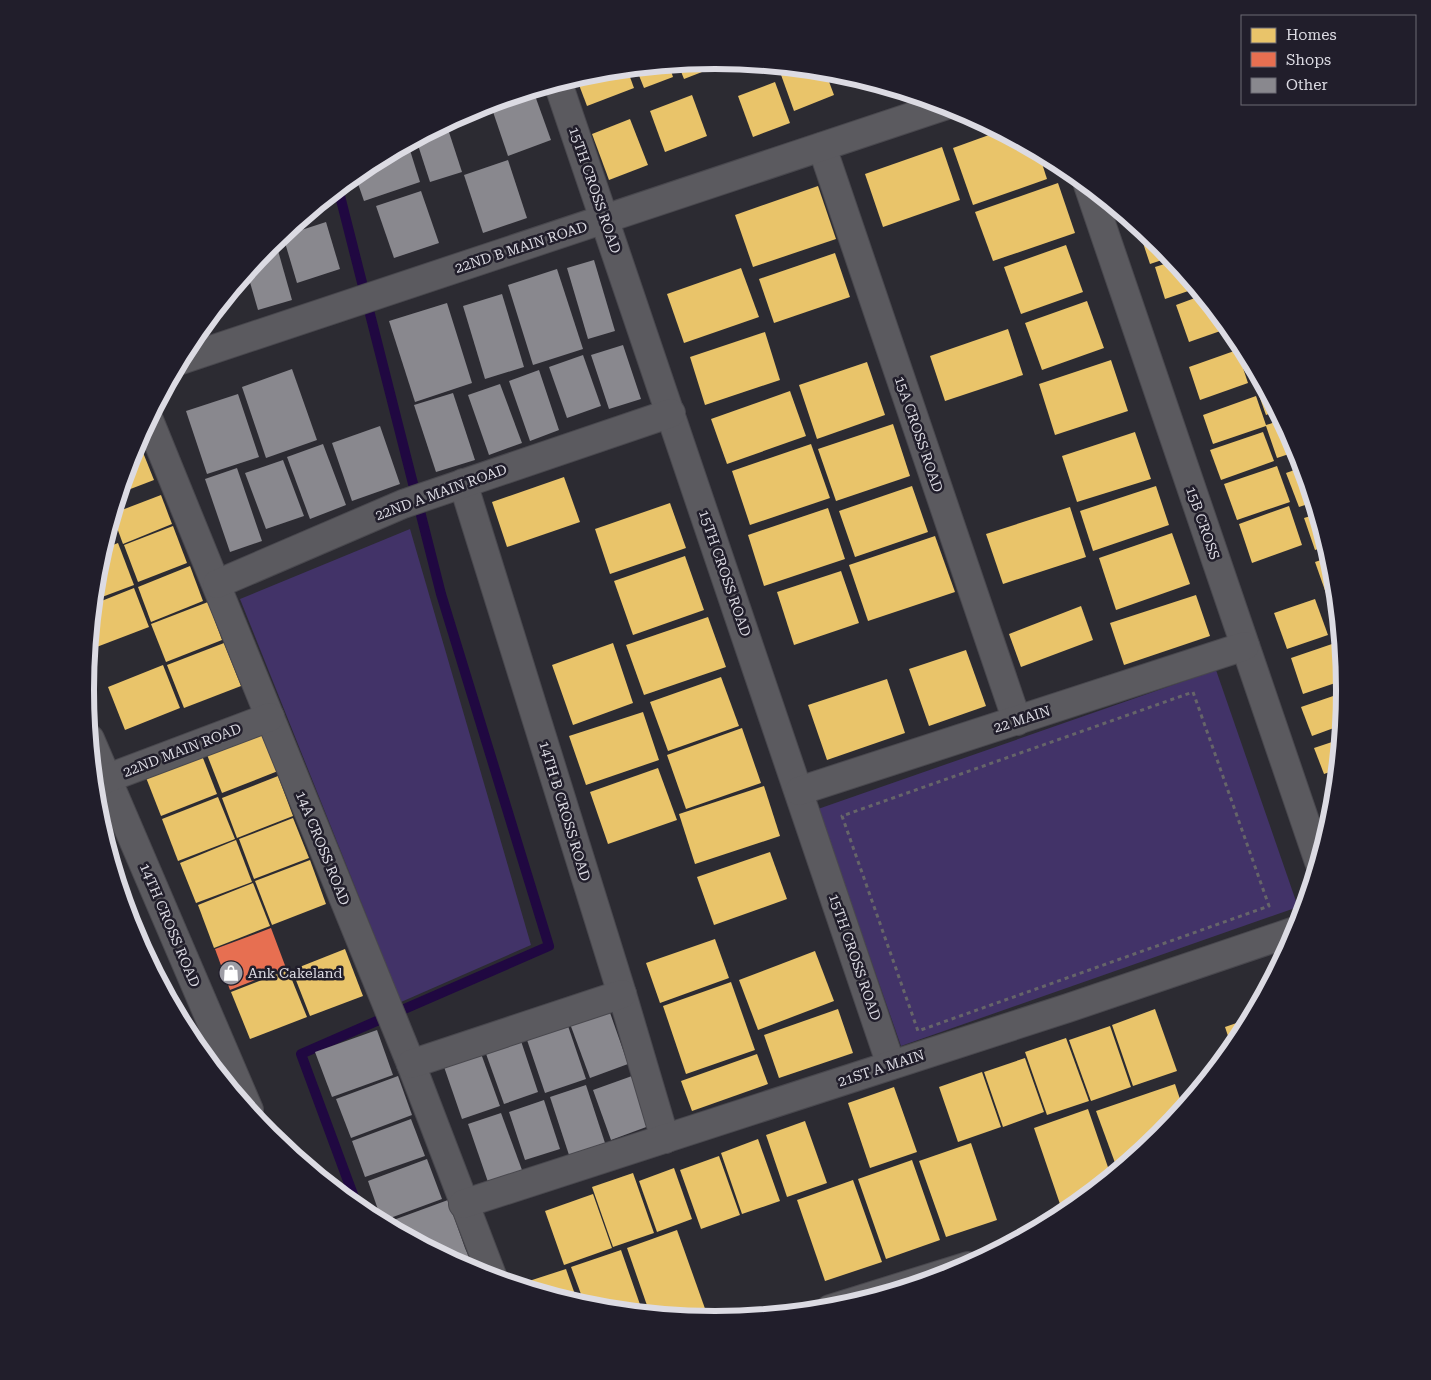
<svg xmlns="http://www.w3.org/2000/svg" width="1431" height="1380" font-family="'Roboto Serif',serif">
  <style>
    .green { fill: #423368 }
    .homes { fill: #e9c46a }
    .shops { fill: #e76f51 }
    .lines { fill: none; stroke-linecap: round; stroke-linejoin: round }
    .stream { stroke: #200841; stroke-width: 10 }
    .building { fill: #89888e }
    .minor-casing { stroke: #49484e; stroke-width: 30 }
    .path { stroke: #666569; stroke-width: 3; stroke-dasharray: 4 4; stroke-linecap: butt }
    .minor { stroke: #5b5a5f; stroke-width: 28 }
    .labels { text-anchor: middle; stroke-width: 5; stroke-linejoin: round; paint-order: stroke }
    .street-label { font-size: 14px; fill: #dcdbe3; stroke: #211e2b }
    .poi-label { font-size: 14px; fill: #dcdbe3; stroke: #211e2b; text-anchor: start }
    .rim { fill: none; stroke: #dcdbe3; stroke-width: 6 }
  </style>
  <rect width="100%" height="100%" fill="#2c2b32"/>
  <g class="green">
    <path d="M410,529L531,945L401,1002L240,599Z"/>
    <path d="M1216,670L1298,907L901,1046L818,809Z"/>
  </g>
  <g class="homes">
    <path d="M718,60L720,65L684,79L678,64Z"/>
    <path d="M727,61L746,63L730,69Z"/>
    <path d="M669,65L673,77L644,88L636,68Z"/>
    <path d="M792,68L825,71L834,95L794,111L780,72Z"/>
    <path d="M627,69L634,88L587,106L576,77L593,72Z"/>
    <path d="M775,82L790,123L753,137L738,96Z"/>
    <path d="M692,95L707,136L665,152L650,111Z"/>
    <path d="M630,119L648,165L609,180L592,134Z"/>
    <path d="M1000,131L1038,151L1047,179L973,205L953,148Z"/>
    <path d="M942,147L960,200L883,227L865,174Z"/>
    <path d="M1058,183L1075,233L993,261L975,212Z"/>
    <path d="M818,186L836,239L753,267L735,215Z"/>
    <path d="M1140,227L1161,245L1171,257L1150,264L1138,228Z"/>
    <path d="M1066,245L1083,292L1021,314L1004,267Z"/>
    <path d="M835,253L850,297L774,323L759,279Z"/>
    <path d="M1174,261L1197,288L1165,299L1155,267Z"/>
    <path d="M741,268L759,317L684,343L667,294Z"/>
    <path d="M1203,295L1229,328L1189,342L1176,305Z"/>
    <path d="M1087,301L1104,348L1042,370L1025,323Z"/>
    <path d="M1008,329L1023,375L945,401L930,356Z"/>
    <path d="M765,332L780,380L705,405L690,357Z"/>
    <path d="M1237,350L1248,383L1200,400L1189,367Z"/>
    <path d="M1111,360L1128,411L1055,435L1039,384Z"/>
    <path d="M1249,361H1250L1258,376L1255,377Z"/>
    <path d="M867,362L885,415L817,439L799,385Z"/>
    <path d="M1263,385L1277,411L1266,415L1256,387Z"/>
    <path d="M790,391L806,436L727,464L711,419Z"/>
    <path d="M1256,396L1266,425L1282,420L1298,451L1277,458L1266,426L1213,444L1203,415Z"/>
    <path d="M893,424L910,476L836,501L818,449Z"/>
    <path d="M1135,432L1151,479L1077,502L1062,456Z"/>
    <path d="M1263,432L1274,461L1221,480L1210,450Z"/>
    <path d="M138,440L154,480L120,493L134,449Z"/>
    <path d="M811,444L830,498L750,525L732,471Z"/>
    <path d="M1277,466L1290,502L1237,520L1224,484Z"/>
    <path d="M1303,467L1314,502L1299,507L1286,473Z"/>
    <path d="M564,477L580,522L507,547L492,502Z"/>
    <path d="M912,486L928,532L855,557L839,511Z"/>
    <path d="M1156,486L1169,525L1093,551L1080,511Z"/>
    <path d="M161,495L172,524L123,544L113,517L114,513Z"/>
    <path d="M670,503L686,548L610,574L595,529Z"/>
    <path d="M1289,506L1302,545L1252,563L1239,524Z"/>
    <path d="M1070,507L1086,557L1003,584L986,534Z"/>
    <path d="M828,508L845,559L764,586L748,535Z"/>
    <path d="M1317,514L1327,546L1315,550L1304,518Z"/>
    <path d="M173,526L187,563L138,582L124,545Z"/>
    <path d="M108,531L113,543L104,546Z"/>
    <path d="M1172,533L1190,584L1116,610L1099,558Z"/>
    <path d="M935,536L955,592L868,621L849,565Z"/>
    <path d="M118,543L134,585L94,600L98,567L103,549Z"/>
    <path d="M685,556L704,610L633,635L614,581Z"/>
    <path d="M1330,557L1336,596L1328,599L1315,562Z"/>
    <path d="M190,566L203,601L151,622L138,587Z"/>
    <path d="M841,571L859,623L794,645L777,592Z"/>
    <path d="M134,588L149,627L94,648L91,639L94,604Z"/>
    <path d="M1196,595L1210,636L1124,665L1110,623Z"/>
    <path d="M1315,599L1328,635L1287,649L1274,613Z"/>
    <path d="M208,602L222,640L166,662L151,624Z"/>
    <path d="M1081,606L1093,640L1021,667L1009,634Z"/>
    <path d="M708,617L726,667L644,695L626,645Z"/>
    <path d="M224,643L241,686L184,708L167,665Z"/>
    <path d="M613,643L633,703L573,725L552,665Z"/>
    <path d="M1332,644L1344,680L1303,694L1291,658Z"/>
    <path d="M966,650L986,706L929,726L909,669Z"/>
    <path d="M163,665L180,708L125,730L108,687Z"/>
    <path d="M721,677L739,726L668,751L650,702Z"/>
    <path d="M887,679L905,733L827,760L808,705Z"/>
    <path d="M1345,692L1342,725L1312,736L1301,707Z"/>
    <path d="M643,712L659,760L586,785L569,736Z"/>
    <path d="M260,726L278,771L222,793L204,747Z"/>
    <path d="M742,728L761,783L686,809L667,755Z"/>
    <path d="M1341,739L1338,769L1324,774L1314,748Z"/>
    <path d="M201,753L217,794L161,816L145,775Z"/>
    <path d="M658,768L677,820L608,844L590,792Z"/>
    <path d="M278,776L293,816L237,838L222,798Z"/>
    <path d="M1337,778V781L1335,800L1328,781Z"/>
    <path d="M764,786L780,836L695,864L679,814Z"/>
    <path d="M218,797L235,839L178,861L162,819Z"/>
    <path d="M293,818L309,858L254,879L239,839Z"/>
    <path d="M236,840L252,882L196,903L180,863Z"/>
    <path d="M770,852L787,899L714,925L697,877Z"/>
    <path d="M310,860L326,904L272,925L255,881Z"/>
    <path d="M253,883L270,926L214,948L198,905Z"/>
    <path d="M715,939L729,978L660,1003L646,963Z"/>
    <path d="M345,949L363,996L310,1016L292,970Z"/>
    <path d="M815,951L834,1001L758,1030L739,980Z"/>
    <path d="M288,970L307,1017L250,1039L231,992Z"/>
    <path d="M731,982L755,1050L686,1074L663,1006Z"/>
    <path d="M838,1009L853,1053L779,1078L764,1035Z"/>
    <path d="M1155,1009L1177,1071L1133,1086L1112,1025Z"/>
    <path d="M1251,1018L1239,1040L1232,1048L1225,1027Z"/>
    <path d="M1110,1026L1131,1087L1091,1101L1069,1040Z"/>
    <path d="M1066,1038L1089,1101L1047,1115L1025,1052Z"/>
    <path d="M757,1054L768,1084L692,1111L681,1081Z"/>
    <path d="M1025,1058L1044,1112L1003,1127L984,1072Z"/>
    <path d="M982,1072L1001,1127L958,1142L939,1087Z"/>
    <path d="M1175,1084L1183,1108L1161,1136L1118,1171L1096,1111Z"/>
    <path d="M894,1087L917,1152L870,1168L848,1103Z"/>
    <path d="M1198,1090L1195,1094L1187,1104L1184,1095Z"/>
    <path d="M1088,1109L1111,1176L1083,1200L1061,1207L1034,1128Z"/>
    <path d="M805,1121L827,1183L787,1197L766,1135Z"/>
    <path d="M758,1139L780,1201L742,1214L721,1153Z"/>
    <path d="M971,1143L997,1220L946,1237L919,1161Z"/>
    <path d="M719,1156L740,1215L701,1229L680,1170Z"/>
    <path d="M912,1160L940,1240L886,1259L858,1179Z"/>
    <path d="M674,1168L692,1219L657,1232L639,1181Z"/>
    <path d="M633,1173L654,1233L613,1247L592,1187Z"/>
    <path d="M853,1180L882,1262L825,1281L797,1200Z"/>
    <path d="M593,1194L612,1248L564,1265L545,1211Z"/>
    <path d="M677,1230L708,1317L703,1319L650,1314L627,1248Z"/>
    <path d="M621,1250L643,1313L585,1305L571,1267Z"/>
    <path d="M566,1269L578,1303L532,1289L529,1281Z"/>
  </g>
  <path class="shops" d="M271,928L286,968L230,990L215,949Z"/>
  <g class="lines">
    <path class="stream" d="M338,188L441,594L549,946L301,1054L358,1208"/>
  </g>
  <g class="building">
    <path d="M533,90L551,140L508,156L490,103Z"/>
    <path d="M446,123L462,172L430,182L416,139Z"/>
    <path d="M408,144L420,182L364,201L355,175L366,166Z"/>
    <path d="M508,160L527,218L483,233L464,175Z"/>
    <path d="M421,191L439,243L394,258L376,206Z"/>
    <path d="M326,222L340,269L297,283L283,236Z"/>
    <path d="M275,240L292,300L258,310L247,272Z"/>
    <path d="M594,260L615,331L588,339L567,268Z"/>
    <path d="M557,269L583,349L533,365L508,285Z"/>
    <path d="M502,294L524,367L485,379L463,306Z"/>
    <path d="M447,303L472,383L415,402L389,321Z"/>
    <path d="M623,345L641,399L609,409L591,355Z"/>
    <path d="M583,355L601,406L567,418L549,367Z"/>
    <path d="M292,369L317,440L266,458L242,387Z"/>
    <path d="M539,370L559,430L530,441L509,381Z"/>
    <path d="M500,384L522,443L489,455L468,395Z"/>
    <path d="M453,393L475,460L436,472L414,405Z"/>
    <path d="M238,394L259,457L207,474L186,411Z"/>
    <path d="M380,426L400,484L352,501L332,443Z"/>
    <path d="M323,444L346,505L310,519L287,457Z"/>
    <path d="M283,460L304,516L266,529L245,473Z"/>
    <path d="M237,468L262,541L230,552L205,479Z"/>
    <path d="M136,924L148,955L147,956L133,931L132,926Z"/>
    <path d="M164,975L177,1011H176L158,977Z"/>
    <path d="M608,1007L628,1064L590,1078L569,1021Z"/>
    <path d="M567,1023L586,1079L545,1093L526,1037Z"/>
    <path d="M377,1030L393,1075L332,1097L315,1052Z"/>
    <path d="M520,1038L538,1092L504,1104L485,1051Z"/>
    <path d="M479,1048L500,1106L462,1119L442,1061Z"/>
    <path d="M398,1076L412,1115L351,1138L336,1099Z"/>
    <path d="M632,1076L649,1126L611,1140L593,1090Z"/>
    <path d="M586,1085L605,1143L569,1155L550,1097Z"/>
    <path d="M544,1100L560,1149L525,1160L509,1112Z"/>
    <path d="M501,1113L522,1170L488,1182L468,1124Z"/>
    <path d="M411,1119L425,1156L365,1177L352,1141Z"/>
    <path d="M427,1159L442,1199L382,1221L368,1181Z"/>
    <path d="M448,1200L465,1248L475,1272L389,1227L388,1222Z"/>
  </g>
  <g class="lines">
    <defs>
      <g id="minor">
        <path d="M558,83L891,1065"/>
        <path d="M822,147L1017,721"/>
        <path d="M1088,185L1319,862"/>
        <path d="M181,360L947,105"/>
        <path d="M149,420L411,1064L493,1278"/>
        <path d="M463,483L622,994L665,1139"/>
        <path d="M217,584L403,504L671,413"/>
        <path d="M90,739L249,1110"/>
        <path d="M95,783L270,717"/>
        <path d="M799,791L1245,646"/>
        <path d="M411,1064L622,994"/>
        <path d="M463,1204L1068,1008L1298,930"/>
        <path d="M830,1309L968,1266"/>
      </g>
    </defs>
    <use href="#minor" class="minor-casing"/>
    <path class="path" d="M1193,692L1269,906L918,1031L842,816Z"/>
    <use href="#minor" class="minor"/>
  </g>
  <defs>
    <symbol id="shop-disc" viewBox="-11 -11 22 22"><circle r="9.5" fill="#9e9da5" stroke="#211e2b"/><path d="M-5-2.5h2.3a2.7 3.5 0 0 1 5.4 0H5L5.5 6h-11ZM-1.5-2.5h3a1.5 2.3 0 0 0-3 0Z" fill="#fff"/></symbol>
  </defs>
  <g fill-rule="evenodd">
    <use href="#shop-disc" x="217" y="959" width="28" height="28"/>
  </g>
  <g class="labels">
    <g class="street-label">
      <text transform="translate(595 190) rotate(71)" y="5">15TH CROSS ROAD</text>
      <text transform="translate(521 247) rotate(-18)" y="5">22ND B MAIN ROAD</text>
      <text transform="translate(919 434) rotate(71)" y="5">15A CROSS ROAD</text>
      <text transform="translate(441 492) rotate(-20)" y="5">22ND A MAIN ROAD</text>
      <text transform="translate(1203 523) rotate(71)" y="5">15B CROSS</text>
      <text transform="translate(725 573) rotate(71)" y="5">15TH CROSS ROAD</text>
      <text transform="translate(1022 719) rotate(-18)" y="5">22 MAIN</text>
      <text transform="translate(182 750) rotate(-21)" y="5">22ND MAIN ROAD</text>
      <text transform="translate(565 811) rotate(73)" y="5">14TH B CROSS ROAD</text>
      <text transform="translate(323 848) rotate(68)" y="5">14A CROSS ROAD</text>
      <text transform="translate(170 925) rotate(67)" y="5">14TH CROSS ROAD</text>
      <text transform="translate(855 957) rotate(71)" y="5">15TH CROSS ROAD</text>
      <text transform="translate(881 1068) rotate(-18)" y="5">21ST A MAIN</text>
    </g>
    <g class="poi-label">
      <text x="248" y="978">Ank Cakeland</text>
    </g>
  </g>
  <path d="M0 0H1431V1380H0ZM94 690a621 621 0 1 1 1242 0a621 621 0 1 1-1242 0Z" fill="#211e2b" fill-rule="evenodd"/>
  <path class="rim" d="M94 690a621 621 0 1 1 1242 0a621 621 0 1 1-1242 0Z"/>
  <rect x="1241" y="15" width="175" height="90" fill="#211e2b" stroke="#6c6a75"/>
  <rect x="1251" y="28" width="25" height="15" fill="#e9c46a" stroke="#6c6a75"/>
  <text x="1286" y="40" font-size="15" fill="#dcdbe3">Homes</text>
  <rect x="1251" y="52" width="25" height="15" fill="#e76f51" stroke="#6c6a75"/>
  <text x="1286" y="65" font-size="15" fill="#dcdbe3">Shops</text>
  <rect x="1251" y="78" width="25" height="15" fill="#89888e" stroke="#6c6a75"/>
  <text x="1286" y="90" font-size="15" fill="#dcdbe3">Other</text>
</svg>
